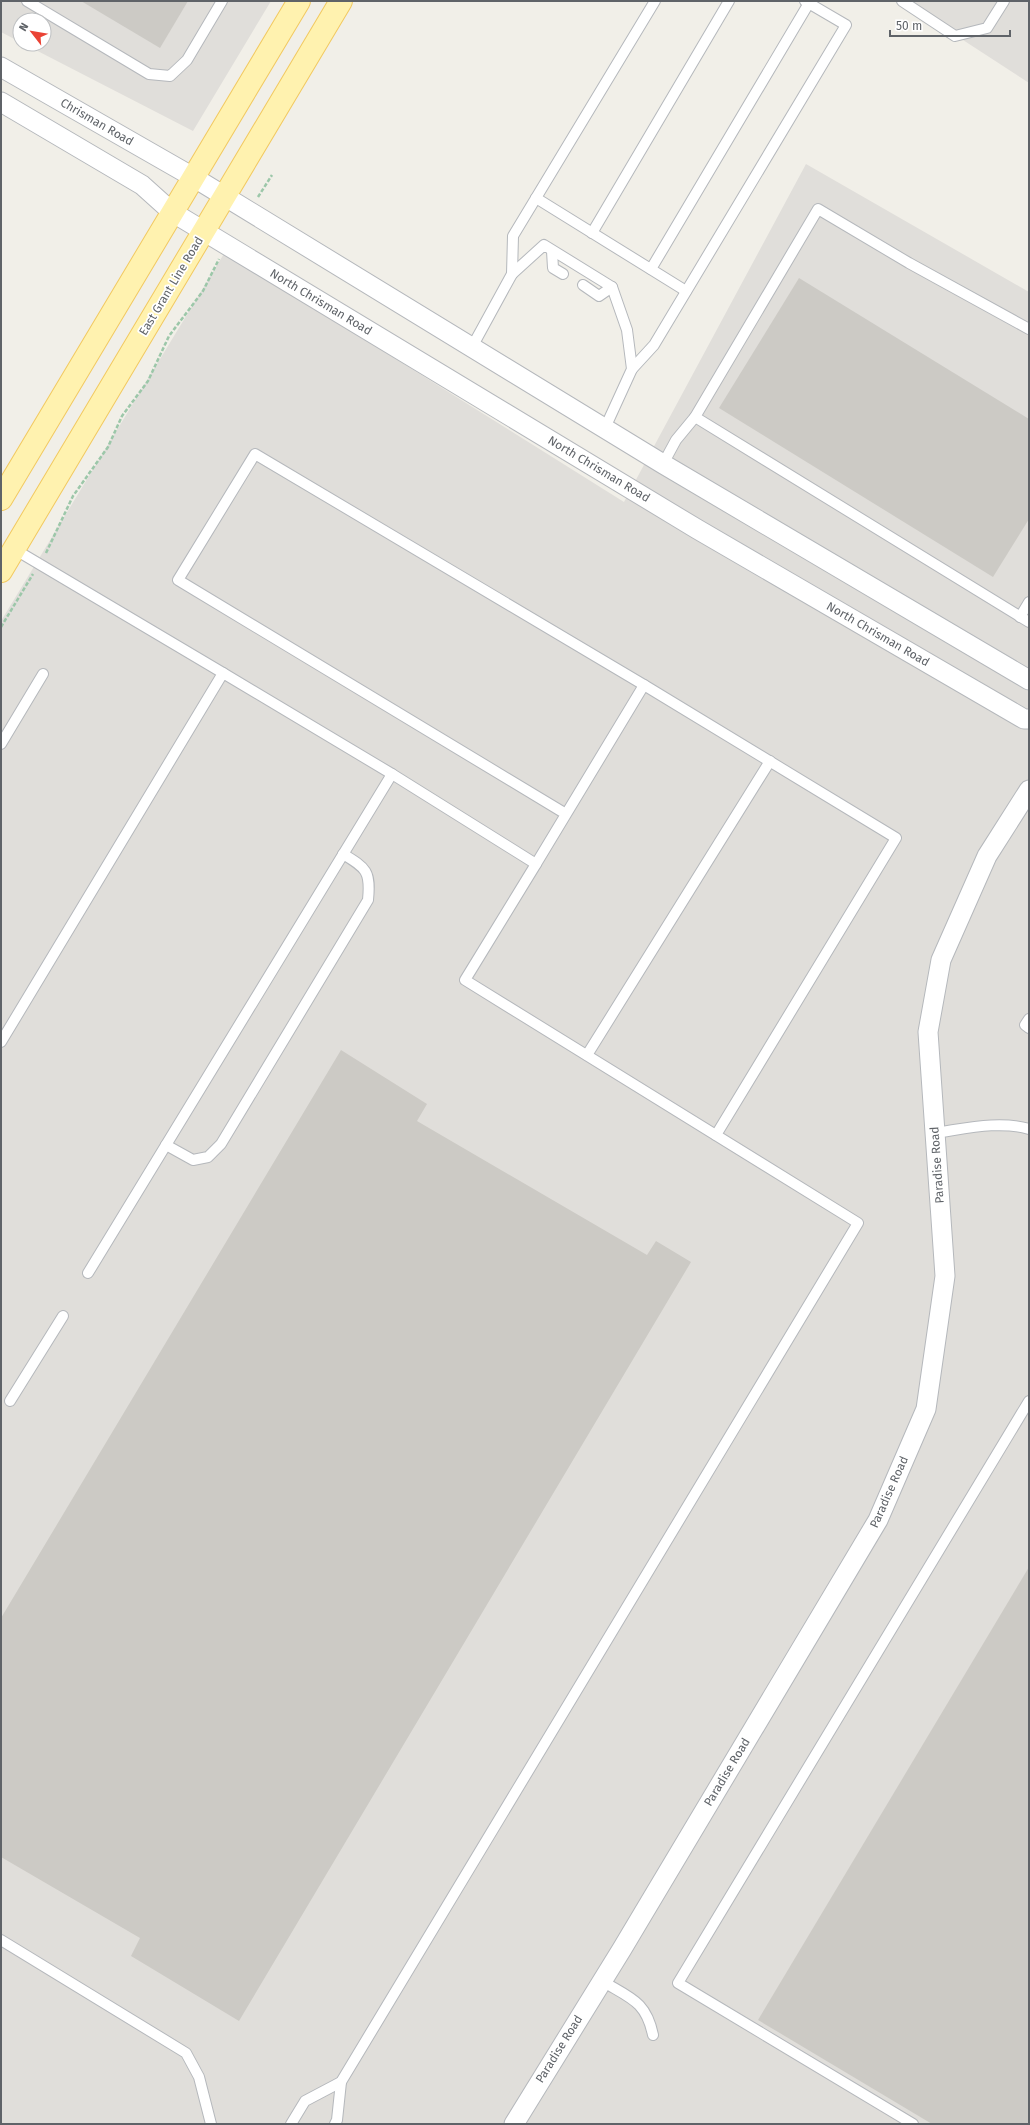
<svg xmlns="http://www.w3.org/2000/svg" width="1030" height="2125" font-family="'Fira Sans',sans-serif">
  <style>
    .industrial { fill: #e0deda }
    .building { fill: #cccac5 }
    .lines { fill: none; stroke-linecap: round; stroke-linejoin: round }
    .lane-casing { stroke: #b5b8bc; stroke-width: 12 }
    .street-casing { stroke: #b5b8bc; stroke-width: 21 }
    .primary-casing { stroke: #f2c960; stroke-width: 24 }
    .path { stroke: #9cc7a9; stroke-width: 2.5; stroke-dasharray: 4 2; stroke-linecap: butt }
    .lane { stroke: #fff; stroke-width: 10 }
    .street { stroke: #fff; stroke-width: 19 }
    .primary { stroke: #fff2af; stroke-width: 22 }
    .labels { text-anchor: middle; stroke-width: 3.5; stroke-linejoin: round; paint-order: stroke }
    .street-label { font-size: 12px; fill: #5f6368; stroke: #fff }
  </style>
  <rect width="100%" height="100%" fill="#f1efe8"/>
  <g class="industrial">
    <path d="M1,1H271L193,131L24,44H44V20H20V42L1,32Z"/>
    <path d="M903,1H1029V83Z"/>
    <path d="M806,164L1029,292V2124H1V621L225,252L624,502Z"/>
  </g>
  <g class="building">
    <path d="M81,1H188L160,48Z"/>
    <path d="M799,278L1029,419V519L993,577L719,408Z"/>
    <path d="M341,1050L427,1104L417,1121L647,1255L656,1241L691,1262L239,2021L131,1956L140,1938L1,1857V1618Z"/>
    <path d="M1029,1567V2124H932L758,2020Z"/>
  </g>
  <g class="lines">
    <defs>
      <g id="lane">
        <path d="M27,1L149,74L170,76L187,60L222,1"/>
        <path d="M902,1L955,36L987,28L1004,1"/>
        <path d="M536,198L686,291"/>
        <path d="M592,233L729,1"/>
        <path d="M552,251L553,268L563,274"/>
        <path d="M651,269L809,3"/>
        <path d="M512,274L513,236L655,1"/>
        <path d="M583,285L599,296L612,287"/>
        <path d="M472,347L512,274L544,245L612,287L627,330L632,369L605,428"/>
        <path d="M632,369L654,345L846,25L805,1"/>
        <path d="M695,417L1029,622"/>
        <path d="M663,464L676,440L695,417L818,209L909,263L1029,329"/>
        <path d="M14,549L223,673"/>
        <path d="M1020,617L1029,602"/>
        <path d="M644,685L896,838L716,1135"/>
        <path d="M1,744L43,674"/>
        <path d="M536,864L644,685L255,454L178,580L566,814"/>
        <path d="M1029,1019L1025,1025L1029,1028"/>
        <path d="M1,1042L223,673L392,774L88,1273"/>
        <path d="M587,1055L770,761"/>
        <path d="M934,1133C964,1129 999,1120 1029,1129"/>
        <path d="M166,1145L193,1160L208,1157L221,1144L368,900C371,871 366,868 343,854"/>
        <path d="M10,1401L63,1316"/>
        <path d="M1,1940L186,2053L199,2077L211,2124"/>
        <path d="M602,1981C630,1998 646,2001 653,2035"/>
        <path d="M291,2124L305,2101L341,2082L858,1223L465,980L536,864L392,774"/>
        <path d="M335,2124L337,2120L341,2082"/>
        <path d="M913,2124L678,1983L1029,1401"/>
      </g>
      <g id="street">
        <path d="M1,67L193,177L663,464L1029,680"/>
        <path d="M1,102L142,185L172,212L697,529L1024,719H1029"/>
        <path d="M514,2124L622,1949L878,1520L926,1409L945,1276L928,1032L941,960L987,856L1029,790"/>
      </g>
      <g id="primary">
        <path d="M1,499L299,1"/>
        <path d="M1,571L341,1"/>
      </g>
    </defs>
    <use href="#lane" class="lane-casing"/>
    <use href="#street" class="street-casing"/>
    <use href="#primary" class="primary-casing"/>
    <g class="path">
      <path d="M258,197L272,175"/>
      <path d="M46,553L73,496L108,447L122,416L148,381L169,336L203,291L219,259"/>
      <path d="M1,627L33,574"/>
    </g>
    <use href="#lane" class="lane"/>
    <use href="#street" class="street"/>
    <use href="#primary" class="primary"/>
  </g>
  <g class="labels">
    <g class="street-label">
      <text transform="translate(97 122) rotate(30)" y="4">Chrisman Road</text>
      <text transform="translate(171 286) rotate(-59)" y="4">East Grant Line Road</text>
      <text transform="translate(321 302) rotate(31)" y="4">North Chrisman Road</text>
      <text transform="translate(599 469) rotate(31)" y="4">North Chrisman Road</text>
      <text transform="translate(878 634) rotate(30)" y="4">North Chrisman Road</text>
      <text transform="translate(937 1165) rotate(-94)" y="4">Paradise Road</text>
      <text transform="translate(889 1492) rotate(-66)" y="4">Paradise Road</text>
      <text transform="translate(727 1772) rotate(-59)" y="4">Paradise Road</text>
      <text transform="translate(559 2049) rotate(-58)" y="4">Paradise Road</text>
    </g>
  </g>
  <rect width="1030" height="2125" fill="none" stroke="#5f6368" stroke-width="4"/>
  <g transform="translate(32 32) rotate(301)"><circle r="19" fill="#ffffff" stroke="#bfc1c3"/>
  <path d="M0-3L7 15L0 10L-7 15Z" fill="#ea4335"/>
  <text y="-6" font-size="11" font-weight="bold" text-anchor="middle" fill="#5f6368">N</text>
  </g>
  <path d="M890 30v6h120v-6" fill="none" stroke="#5f6368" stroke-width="2"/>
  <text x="896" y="30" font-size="12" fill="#5f6368" stroke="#ffffff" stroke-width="3" paint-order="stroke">50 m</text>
</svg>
